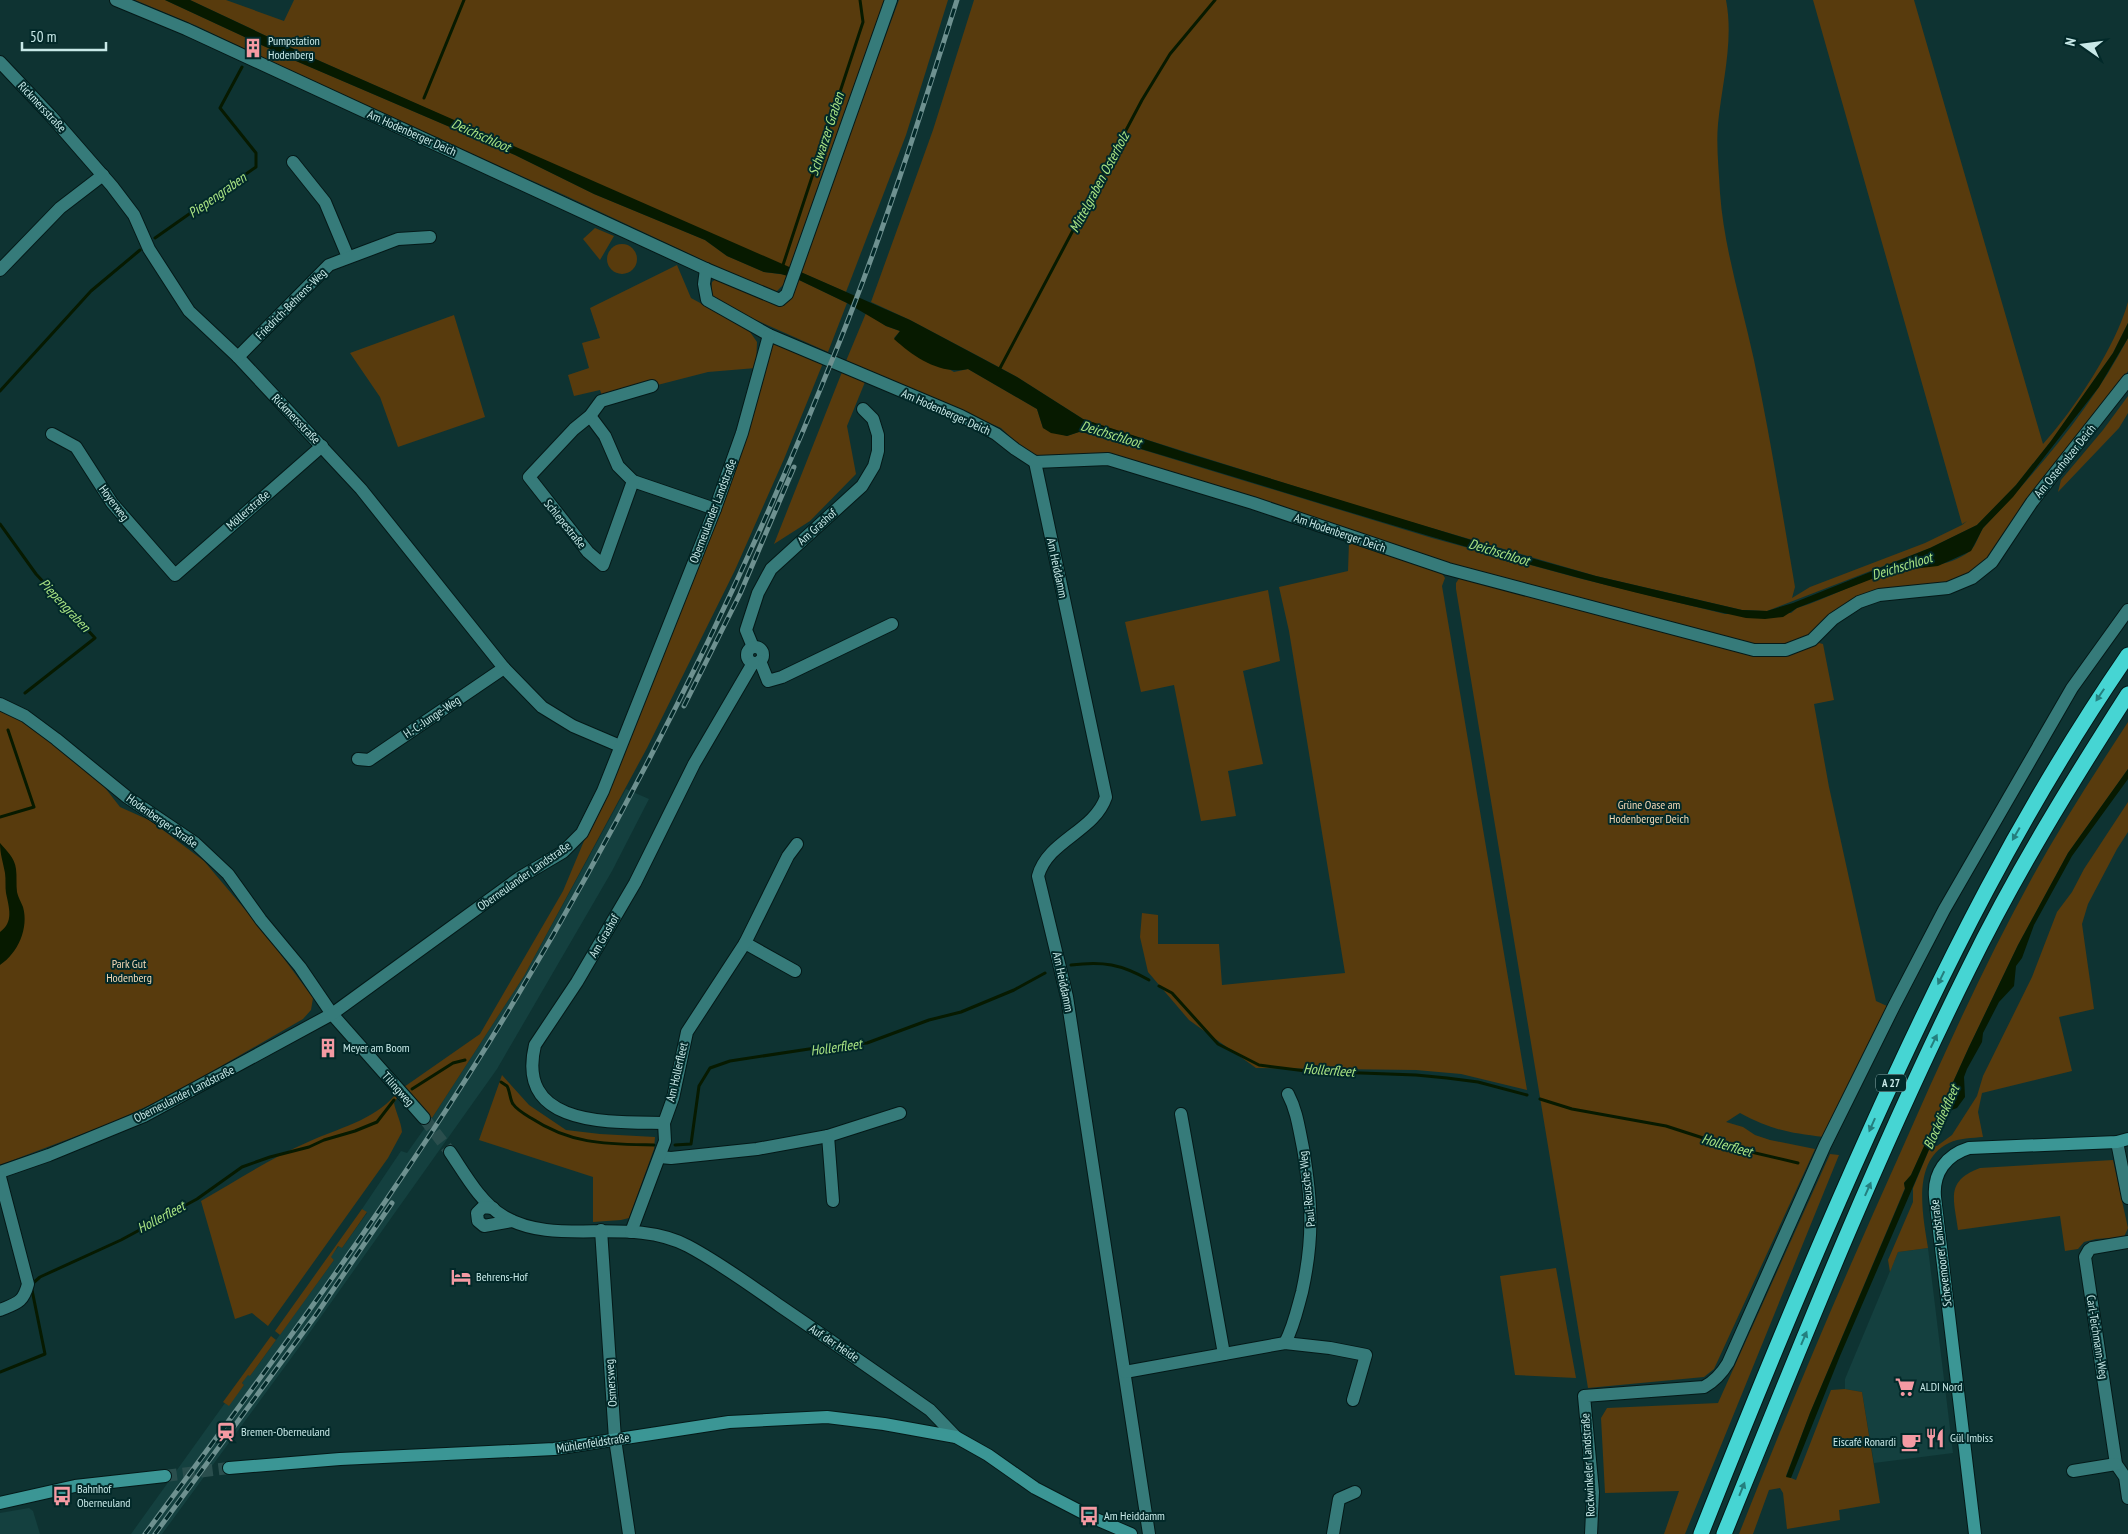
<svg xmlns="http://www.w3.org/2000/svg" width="2128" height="1534" font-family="'PT Sans Narrow',sans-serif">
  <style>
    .built { fill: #14403f }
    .green { fill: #583b0d }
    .water { fill: #071a00 }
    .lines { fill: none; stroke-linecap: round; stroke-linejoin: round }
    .stream { stroke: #071a00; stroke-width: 3 }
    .street-tunnel { stroke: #2a4e4d; stroke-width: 12; stroke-dasharray: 12 6; stroke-linecap: butt }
    .secondary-tunnel { stroke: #2a4e4d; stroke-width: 12; stroke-dasharray: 12 6; stroke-linecap: butt }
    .street-casing { stroke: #041918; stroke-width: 14 }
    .secondary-casing { stroke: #041918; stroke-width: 14 }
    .highway-casing { stroke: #041918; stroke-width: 17 }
    .street { stroke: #367b7a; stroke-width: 12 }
    .secondary { stroke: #3b9695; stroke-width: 12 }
    .highway { stroke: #46d5d3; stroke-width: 15 }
    .rail-casing { stroke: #6e9190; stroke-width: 5 }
    .rail { stroke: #022929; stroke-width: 3; stroke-dasharray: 9; stroke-linecap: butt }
    .oneway { fill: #247f7e }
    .labels { text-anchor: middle; stroke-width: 4; stroke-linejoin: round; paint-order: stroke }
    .shield { fill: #022929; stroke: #8dafaf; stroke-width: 1 }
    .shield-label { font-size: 11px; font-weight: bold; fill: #c8e9e8 }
    .poi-label { font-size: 12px; fill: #c8e9e8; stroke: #022929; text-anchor: start }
    .street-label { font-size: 12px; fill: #c8e9e8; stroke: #022929 }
    .park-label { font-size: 12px; fill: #f5d9b6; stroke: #022929 }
    .water-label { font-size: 14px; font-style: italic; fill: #abe584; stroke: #022929 }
  </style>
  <rect width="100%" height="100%" fill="#0e3332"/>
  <g class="built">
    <path d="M626,789L649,799L612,871L497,1069L303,1342L162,1534H131L225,1403L228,1405L244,1385L242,1383L248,1374L250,1376L334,1260L330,1257L339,1246L342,1248L367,1213L362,1209L401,1151L407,1153L434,1115L524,976Z"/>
    <path d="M1928,1248L1953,1453L1874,1463L1862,1392L1845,1389V1379L1898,1252Z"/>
    <path d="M29,1508L33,1511L40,1534H0V1513Z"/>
  </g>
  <g class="green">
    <path d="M135,0H165L296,61L515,155L594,194L705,240L727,256L764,272L787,275L784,281L786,282L777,291L771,292L562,194L368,108L197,26Z"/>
    <path d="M190,0H226L284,21L294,0H885L790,269L313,58Z"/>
    <path d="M899,0H948L906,135L846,292L798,271Z"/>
    <path d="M974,0H1726C1734,41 1722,83 1718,124C1716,146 1719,171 1720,193C1724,249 1742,304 1754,360C1770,435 1782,511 1795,587L1792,598L1810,587L1925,543L1962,525L1967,521L1962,524L1813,0H1914L2043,444C2074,410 2116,346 2128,302V323L2113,353L2051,441L2016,485L1977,525L1930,548L1767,611L1742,610L1596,576L1380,513L1103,426L1083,419L1017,377L980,357L910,320L871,302L933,130Z"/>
    <path d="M595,228L614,236L600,260L583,239Z"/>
    <circle cx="622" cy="259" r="15"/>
    <path d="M677,265L691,298L748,329L757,342L756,368L708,372L603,399L600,390L574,396L568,375L589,368L582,343L600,338L590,308Z"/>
    <path d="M717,278L784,306L797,279L847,303L828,352L720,304L711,294L712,282Z"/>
    <path d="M866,313L886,326L900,331L894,338L954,372L968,369L1037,409L1043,428L1067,436L1079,432L1091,434L1432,538L1582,579L1725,614L1791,613L1797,608C1830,598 1860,580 1893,572C1919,565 1947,569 1970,551C1977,545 1979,532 1985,526C2039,469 2092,407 2128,338V371L1995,552L1979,567L1960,579L1941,584L1893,589L1806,637L1777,646H1757L1457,567L1112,454L1048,457L1032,454L1019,445L1001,428L846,361Z"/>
    <path d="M454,315L485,417L398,447L380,397L350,353Z"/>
    <path d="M777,342L823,363L784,459L735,570L647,748L524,976L432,1118L404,1087L480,1034L563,891L623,748L770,347Z"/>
    <path d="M842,372L865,382L847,426L856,474L810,521L774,544Z"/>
    <path d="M2128,396V413L2119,428L2058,492L2061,480L2103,430Z"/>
    <path d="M1349,542L1441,572L1445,578L1442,586L1527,1090L1461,1074L1416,1070L1256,1068L1189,1020L1148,972L1140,937L1142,913L1158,915V944H1219L1222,985L1345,973L1289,631L1279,587L1348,571Z"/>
    <path d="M1460,577L1756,655L1809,648L1819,643L1823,644L1834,700L1814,704L1829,787L1876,1001L1887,1006L1824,1137C1789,1133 1772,1130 1740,1113L1726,1122L1743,1127L1755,1135L1770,1140L1815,1149L1714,1369L1704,1377L1588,1388L1456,589V583Z"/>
    <path d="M1268,590L1280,661L1243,671L1263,764L1228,771L1236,816L1201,821L1174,685L1141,692L1125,622Z"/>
    <path d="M0,711L11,714L42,734L99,780L120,807L151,821L204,861L265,933L313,998L311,1010L303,1019L171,1095L111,1123L0,1165Z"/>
    <path d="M2128,722V769L2068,853L2018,945L1969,1047L1911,1175L1904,1183L1905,1188L1810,1413L1786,1476L1796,1480L1831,1390L1845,1389L1862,1392L1880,1503L1839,1510L1840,1520L1787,1529L1783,1493L1780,1488L1769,1490L1753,1534H1739C1789,1407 1842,1282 1898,1158C1940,1063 1982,968 2033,876C2062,823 2095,773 2128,722Z"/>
    <path d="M2128,802V832L2117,849L2088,904L2082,924L2094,1009L2059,1017L2072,1071L1982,1093L1978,1112L1983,1137C1973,1138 1959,1138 1949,1143C1911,1161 1923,1216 1928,1248L1898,1252L1890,1272L1888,1260L1913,1202V1188L1931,1145L1937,1146L1952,1135L1977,1096L1983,1076L2032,977L2057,912L2072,892L2084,869Z"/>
    <path d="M502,1075L529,1105L566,1130L600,1134L655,1137L654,1149L629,1218L621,1220L593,1222V1177L479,1140Z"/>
    <path d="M395,1095L397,1098L394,1103C396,1113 401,1121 402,1132L388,1158L268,1326L252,1313L235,1319L201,1201C236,1181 271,1158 308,1142C338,1128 373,1121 395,1095Z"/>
    <path d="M1830,1154L1839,1155L1685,1534H1664L1679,1491L1605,1493L1601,1418L1607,1408L1718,1403Z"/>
    <path d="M2113,1160L2128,1228L2124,1237L2096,1239L2084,1242L2078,1249L2065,1251L2060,1216L1958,1230C1954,1199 1945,1181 1980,1168Z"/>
    <path d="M362,1209L367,1212L342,1248L338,1246L331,1257L334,1260L280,1335L275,1331Z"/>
    <path d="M1556,1268L1576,1378L1515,1375L1500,1276Z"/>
    <path d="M271,1336L276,1340L250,1376L248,1375L242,1383L244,1385L229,1406L223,1402Z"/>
  </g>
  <g class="water">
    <path d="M165,0H190L313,58L910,320L1017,377L1083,419L1187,453L1517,554L1596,576L1742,610L1767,611L1793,603L1930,548L1977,525L2016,485L2051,441L2113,353L2128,323V338L2099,387L2013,497L1983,528L1971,551L1938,566L1895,571L1877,577L1797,608L1783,617L1765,619L1746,618C1524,571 1309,498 1091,434L1079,432L1067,436L1051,433L1043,428L1037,409L968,369C940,375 914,357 894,339L900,331L886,326L847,303L797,279L781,274L764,272L727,256L705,240L594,194L515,155L296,61Z"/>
    <path d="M2128,769V779L2072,856L2034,925L2022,958L2016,966L2014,986L1999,1002L1983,1033L1982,1042L1967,1069L1964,1077L1965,1097L1957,1108L1946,1112L1931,1145L1840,1356L1791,1478L1786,1477L1810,1413L1905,1189L1904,1183L1911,1175L1969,1047L2018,945L2068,853Z"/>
    <path d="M0,843C6,850 15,858 16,869C17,876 16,885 17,892C18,897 21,902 23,907C29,928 18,953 0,965V932C14,922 9,908 6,893C5,887 6,880 5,873C3,862 0,854 0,843Z"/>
  </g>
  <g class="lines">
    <g class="stream">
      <path d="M424,98L464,0"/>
      <path d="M155,238L256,167V153L220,108L242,67"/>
      <path d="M782,268L863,22L860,0"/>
      <path d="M999,370L1142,100L1170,54L1215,0"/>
      <path d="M0,391L91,291L140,250"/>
      <path d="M0,524L36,574L95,638L25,693"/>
      <path d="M0,817L34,807L8,730"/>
      <path d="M1071,965C1103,961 1121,964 1149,980"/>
      <path d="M1159,986L1172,993L1218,1044L1259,1065L1306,1071L1416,1075L1447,1078L1478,1082L1527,1095"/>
      <path d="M501,1082L507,1086C510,1091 510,1100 513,1104C517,1110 526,1115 531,1118C572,1145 608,1144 654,1145"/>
      <path d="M412,1089L453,1063L465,1060"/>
      <path d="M1540,1099L1572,1109L1666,1126L1734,1148L1798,1163"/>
      <path d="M675,1145L691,1144L699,1086L710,1068L730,1061L809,1049L867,1043L929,1020L961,1012L1014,990L1045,973"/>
      <path d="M32,1284L40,1277L121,1240L173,1212L197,1199L242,1167L270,1157L309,1147L324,1140L355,1131L377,1122L394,1100"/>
      <path d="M0,1372L45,1354L32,1290"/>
    </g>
    <path class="street-tunnel" d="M424,1118L450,1152"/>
    <path class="secondary-tunnel" d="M165,1476L229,1468"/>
    <defs>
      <g id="street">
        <path d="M116,0L186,29L706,269L780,300L787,294L891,0"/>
        <path d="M0,62L51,116L112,186L134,215L149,249L189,311L238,357L361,489L504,668L542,707L573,726L620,746"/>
        <path d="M293,162L325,202L348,257"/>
        <path d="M706,269L704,284L707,300L769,335L961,416L996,434L1015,449L1035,462L1108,459L1253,503L1448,569L1754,650H1786L1812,640L1833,619L1859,602L1879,595L1948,588L1972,578L1992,562L2032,502L2128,380"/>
        <path d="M0,270L60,208L103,175"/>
        <path d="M238,357L329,265L398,239L430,237"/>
        <path d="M590,416L605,436L618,466L633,481L715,509"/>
        <path d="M52,434L76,447L112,503L175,575L322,446"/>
        <path d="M1035,462L1106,797C1094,832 1048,840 1038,876L1067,997L1149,1534"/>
        <path d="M633,481L603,565L588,552L529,477L574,429L590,416L601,401L652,386"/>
        <path d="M753,647L746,630L758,593L771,569L862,486L874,466L878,451V435L873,419L863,409"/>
        <circle cx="755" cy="655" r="8"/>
        <path d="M760,661L768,681L782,677L892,624"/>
        <path d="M0,704L25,716L56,739L127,797L195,843L228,874L261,920L300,967L332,1014L424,1118"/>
        <path d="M358,759L369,760L504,668"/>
        <path d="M745,943L795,971"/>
        <path d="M1181,1114L1224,1354"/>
        <path d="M664,1123C612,1122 515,1128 535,1045L577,982L635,883L694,764L753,663"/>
        <path d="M828,1136L833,1201"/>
        <path d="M2117,1142L2128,1198"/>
        <path d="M450,1152C465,1174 480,1202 503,1216C555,1248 629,1215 688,1246C720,1263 750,1285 780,1306C830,1340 880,1375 930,1410L956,1437"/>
        <path d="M660,1157L671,1158L757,1149L828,1136L900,1113"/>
        <path d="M0,1172L49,1155L144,1116L332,1014L519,878L563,852L582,833L603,791L715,509L742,433L769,335"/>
        <path d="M0,1177L28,1284C23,1303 17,1303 0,1310"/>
        <path d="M493,1208L483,1207L477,1213L478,1221L484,1226L512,1221"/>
        <path d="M601,1230L615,1439L629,1534"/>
        <path d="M631,1232L665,1141L664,1123L673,1098L687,1032L745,943L788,856L797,844"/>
        <path d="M2128,1242L2092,1248L2089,1250L2085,1257L2116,1464L2125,1477L2128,1498"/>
        <path d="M1285,1343C1294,1326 1297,1310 1302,1292C1314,1237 1312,1203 1303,1148C1299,1129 1297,1111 1288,1094"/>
        <path d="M1125,1372L1285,1343L1330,1348L1366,1355L1353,1400"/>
        <path d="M2073,1471L2116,1464"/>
        <path d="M1333,1534L1339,1499L1355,1492"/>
        <path d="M1591,1534L1593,1492L1584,1396L1704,1387C1715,1381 1722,1373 1728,1363L1825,1145L1894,1006L1944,910L2072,688L2128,610"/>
      </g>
      <g id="secondary">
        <path d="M229,1468L340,1459L554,1449L729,1422L827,1417L884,1424L956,1437L988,1455L1035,1488L1089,1516L1131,1534"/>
        <path d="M0,1503L75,1486L165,1476"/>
        <path d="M1975,1534L1935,1197C1933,1173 1946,1155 1969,1148L2117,1142L2128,1139"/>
      </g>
      <g id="highway">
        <path d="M1701,1534C1754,1400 1809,1266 1868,1135C1944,966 2023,808 2128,655"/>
        <path d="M1724,1534C1801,1344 1877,1153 1968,970C2015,874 2071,783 2128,694"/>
      </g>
    </defs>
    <use href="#street" class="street-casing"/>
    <use href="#secondary" class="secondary-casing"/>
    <use href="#highway" class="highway-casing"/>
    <use href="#street" class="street"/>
    <use href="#secondary" class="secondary"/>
    <use href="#highway" class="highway"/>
    <defs>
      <g id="rail">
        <path d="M684,706L740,594L794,467"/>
        <path d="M145,1534C276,1358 407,1181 519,993C642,787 748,571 837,348C883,234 920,117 957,0"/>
        <path d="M155,1534L316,1315L392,1203"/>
      </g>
    </defs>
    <use href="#rail" class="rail-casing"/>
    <use href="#rail" class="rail"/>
  </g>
  <defs><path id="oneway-solid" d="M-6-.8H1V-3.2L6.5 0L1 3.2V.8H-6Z" transform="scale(1.25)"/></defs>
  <g class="oneway">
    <use href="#oneway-solid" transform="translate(2100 695) rotate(124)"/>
    <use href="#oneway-solid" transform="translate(2016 834) rotate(120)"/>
    <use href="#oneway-solid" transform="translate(1941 978) rotate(116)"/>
    <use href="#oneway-solid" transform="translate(1934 1041) rotate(-64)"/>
    <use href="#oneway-solid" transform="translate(1872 1125) rotate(114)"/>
    <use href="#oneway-solid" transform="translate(1868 1189) rotate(-66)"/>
    <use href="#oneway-solid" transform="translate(1804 1338) rotate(-67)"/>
    <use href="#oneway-solid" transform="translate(1742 1489) rotate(-68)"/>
  </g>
  <defs>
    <symbol id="building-bare" viewBox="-9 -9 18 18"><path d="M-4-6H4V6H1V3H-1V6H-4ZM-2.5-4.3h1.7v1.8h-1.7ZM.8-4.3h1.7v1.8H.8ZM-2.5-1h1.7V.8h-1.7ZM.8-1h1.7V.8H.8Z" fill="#f49aa3" stroke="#022929" stroke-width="2.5" paint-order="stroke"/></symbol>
    <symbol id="hotel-bare" viewBox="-9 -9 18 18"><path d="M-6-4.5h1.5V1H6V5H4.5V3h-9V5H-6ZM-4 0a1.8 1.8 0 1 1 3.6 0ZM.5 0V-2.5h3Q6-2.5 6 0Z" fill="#f49aa3" stroke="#022929" stroke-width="2.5" paint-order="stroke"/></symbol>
    <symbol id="supermarket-bare" viewBox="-9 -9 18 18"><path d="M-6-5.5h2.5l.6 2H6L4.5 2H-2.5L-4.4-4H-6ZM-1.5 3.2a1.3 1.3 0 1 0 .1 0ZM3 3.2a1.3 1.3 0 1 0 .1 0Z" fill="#f49aa3" stroke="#022929" stroke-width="2.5" paint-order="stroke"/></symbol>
    <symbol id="station-bare" viewBox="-9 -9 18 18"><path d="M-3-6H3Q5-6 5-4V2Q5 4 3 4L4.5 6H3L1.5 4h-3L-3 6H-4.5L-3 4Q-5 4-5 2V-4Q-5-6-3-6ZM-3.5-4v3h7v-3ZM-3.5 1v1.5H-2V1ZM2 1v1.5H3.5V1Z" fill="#f49aa3" stroke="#022929" stroke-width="2.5" paint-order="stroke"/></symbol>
    <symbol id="restaurant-bare" viewBox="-9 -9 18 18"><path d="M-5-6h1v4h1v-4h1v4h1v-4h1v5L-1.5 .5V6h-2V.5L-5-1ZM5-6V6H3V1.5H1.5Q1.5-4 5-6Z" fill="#f49aa3" stroke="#022929" stroke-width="2.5" paint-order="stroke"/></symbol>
    <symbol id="cafe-bare" viewBox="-9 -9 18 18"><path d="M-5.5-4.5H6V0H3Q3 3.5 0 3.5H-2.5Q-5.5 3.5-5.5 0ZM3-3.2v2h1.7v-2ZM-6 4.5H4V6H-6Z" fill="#f49aa3" stroke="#022929" stroke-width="2.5" paint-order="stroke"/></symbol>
    <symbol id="bus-bare" viewBox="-9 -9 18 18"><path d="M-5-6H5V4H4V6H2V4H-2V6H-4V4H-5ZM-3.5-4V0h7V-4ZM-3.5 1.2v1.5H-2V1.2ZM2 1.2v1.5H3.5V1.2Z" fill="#f49aa3" stroke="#022929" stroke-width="2.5" paint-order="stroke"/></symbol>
  </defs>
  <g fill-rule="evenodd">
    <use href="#building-bare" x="239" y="34" width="28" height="28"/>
    <use href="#building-bare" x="314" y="1034" width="28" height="28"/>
    <use href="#hotel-bare" x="447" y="1263" width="28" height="28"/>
    <use href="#supermarket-bare" x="1891" y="1373" width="28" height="28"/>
    <use href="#station-bare" x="212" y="1418" width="28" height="28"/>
    <use href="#restaurant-bare" x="1921" y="1424" width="28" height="28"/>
    <use href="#cafe-bare" x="1897" y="1428" width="28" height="28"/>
    <use href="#bus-bare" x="48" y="1482" width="28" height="28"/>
    <use href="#bus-bare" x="1075" y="1502" width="28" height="28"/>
  </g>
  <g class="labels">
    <rect class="shield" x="1876" y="1074.5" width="30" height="17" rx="4"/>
    <g class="shield-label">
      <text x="1891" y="1087">A 27</text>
    </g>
    <g class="poi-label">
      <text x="268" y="45">Pumpstation<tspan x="268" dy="14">Hodenberg</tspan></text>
      <text x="343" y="1052">Meyer am Boom</text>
      <text x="476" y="1281">Behrens-Hof</text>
      <text x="1920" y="1391">ALDI Nord</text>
      <text x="241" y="1436">Bremen-Oberneuland</text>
      <text x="1950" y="1442">Gül Imbiss</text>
      <text x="1896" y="1446" text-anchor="end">Eiscafé Ronardi</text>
      <text x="77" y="1493">Bahnhof<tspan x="77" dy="14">Oberneuland</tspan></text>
      <text x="1104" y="1520">Am Heiddamm</text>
    </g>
    <g class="street-label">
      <text transform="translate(42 107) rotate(47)" y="4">Rickmersstraße</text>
      <text transform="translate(412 133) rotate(24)" y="4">Am Hodenberger Deich</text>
      <text transform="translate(291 304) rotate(-45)" y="4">Friedrich-Behrens-Weg</text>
      <text transform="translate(946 412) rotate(24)" y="4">Am Hodenberger Deich</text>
      <text transform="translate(296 419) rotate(46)" y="4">Rickmersstraße</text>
      <text transform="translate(2065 461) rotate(-51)" y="4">Am Osterholzer Deich</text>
      <text transform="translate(114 503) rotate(53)" y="4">Hoyerweg</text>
      <text transform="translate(248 510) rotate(-41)" y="4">Möllerstraße</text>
      <text transform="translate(713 511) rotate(-69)" y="4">Oberneulander Landstraße</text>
      <text transform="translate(565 524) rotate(51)" y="4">Schlepestraße</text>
      <text transform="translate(817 527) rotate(-42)" y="4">Am Grashof</text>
      <text transform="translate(1340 533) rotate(19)" y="4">Am Hodenberger Deich</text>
      <text transform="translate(1057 568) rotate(78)" y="4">Am Heiddamm</text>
      <text transform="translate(432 717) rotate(-34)" y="4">H.-C.-Junge-Weg</text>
      <text transform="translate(162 821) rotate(35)" y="4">Hodenberger Straße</text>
      <text transform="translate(524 876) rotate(-35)" y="4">Oberneulander Landstraße</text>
      <text transform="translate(604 936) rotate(-60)" y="4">Am Grashof</text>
      <text transform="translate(1063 982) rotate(78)" y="4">Am Heiddamm</text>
      <text transform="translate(677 1072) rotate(-77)" y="4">Am Hollerfleet</text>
      <text transform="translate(398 1089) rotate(48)" y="4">Tilingweg</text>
      <text transform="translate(184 1094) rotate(-27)" y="4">Oberneulander Landstraße</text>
      <text transform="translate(1307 1189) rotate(-96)" y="4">Paul-Reusche-Weg</text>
      <text transform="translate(1941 1253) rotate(-97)" y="4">Schevemoorer Landstraße</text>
      <text transform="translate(2097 1337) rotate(81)" y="4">Carl-Teichmann-Weg</text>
      <text transform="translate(834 1343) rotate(34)" y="4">Auf der Heide</text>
      <text transform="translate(611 1383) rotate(-94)" y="4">Osmersweg</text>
      <text transform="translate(593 1443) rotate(-9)" y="4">Mühlenfeldstraße</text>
      <text transform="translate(1588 1465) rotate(-93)" y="4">Rockwinkeler Landstraße</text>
    </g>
    <g class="park-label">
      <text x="1649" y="809">Grüne Oase am<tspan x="1649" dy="14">Hodenberger Deich</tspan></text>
      <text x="129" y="968">Park Gut<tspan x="129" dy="14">Hodenberg</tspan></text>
    </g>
    <g class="water-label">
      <text transform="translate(826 134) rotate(-72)" y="5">Schwarzer Graben</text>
      <text transform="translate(481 135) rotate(24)" y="5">Deichschloot</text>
      <text transform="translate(1099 182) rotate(-62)" y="5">Mittelgraben Osterholz</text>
      <text transform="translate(217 195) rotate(-35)" y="5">Piepengraben</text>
      <text transform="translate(1111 434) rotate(17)" y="5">Deichschloot</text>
      <text transform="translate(1499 552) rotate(17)" y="5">Deichschloot</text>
      <text transform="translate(1902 566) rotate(-17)" y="5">Deichschloot</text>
      <text transform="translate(65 605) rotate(47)" y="5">Piepengraben</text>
      <text transform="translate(836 1047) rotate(-8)" y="5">Hollerfleet</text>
      <text transform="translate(1329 1070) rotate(4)" y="5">Hollerfleet</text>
      <text transform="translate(1941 1117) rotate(-66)" y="5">Blockdiekfleet</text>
      <text transform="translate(1727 1145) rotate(16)" y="5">Hollerfleet</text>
      <text transform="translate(161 1217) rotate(-28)" y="5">Hollerfleet</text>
    </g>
  </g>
  <g transform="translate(2083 45) rotate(284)" stroke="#022929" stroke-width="4" paint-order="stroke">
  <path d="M0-4L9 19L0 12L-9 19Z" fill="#c8e9e8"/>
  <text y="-8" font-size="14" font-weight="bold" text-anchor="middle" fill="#c8e9e8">N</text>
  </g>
  <path d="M22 42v8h84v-8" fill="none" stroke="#c8e9e8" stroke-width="2.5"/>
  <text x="30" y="42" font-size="15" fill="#c8e9e8" stroke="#022929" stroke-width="4" paint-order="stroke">50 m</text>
</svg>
